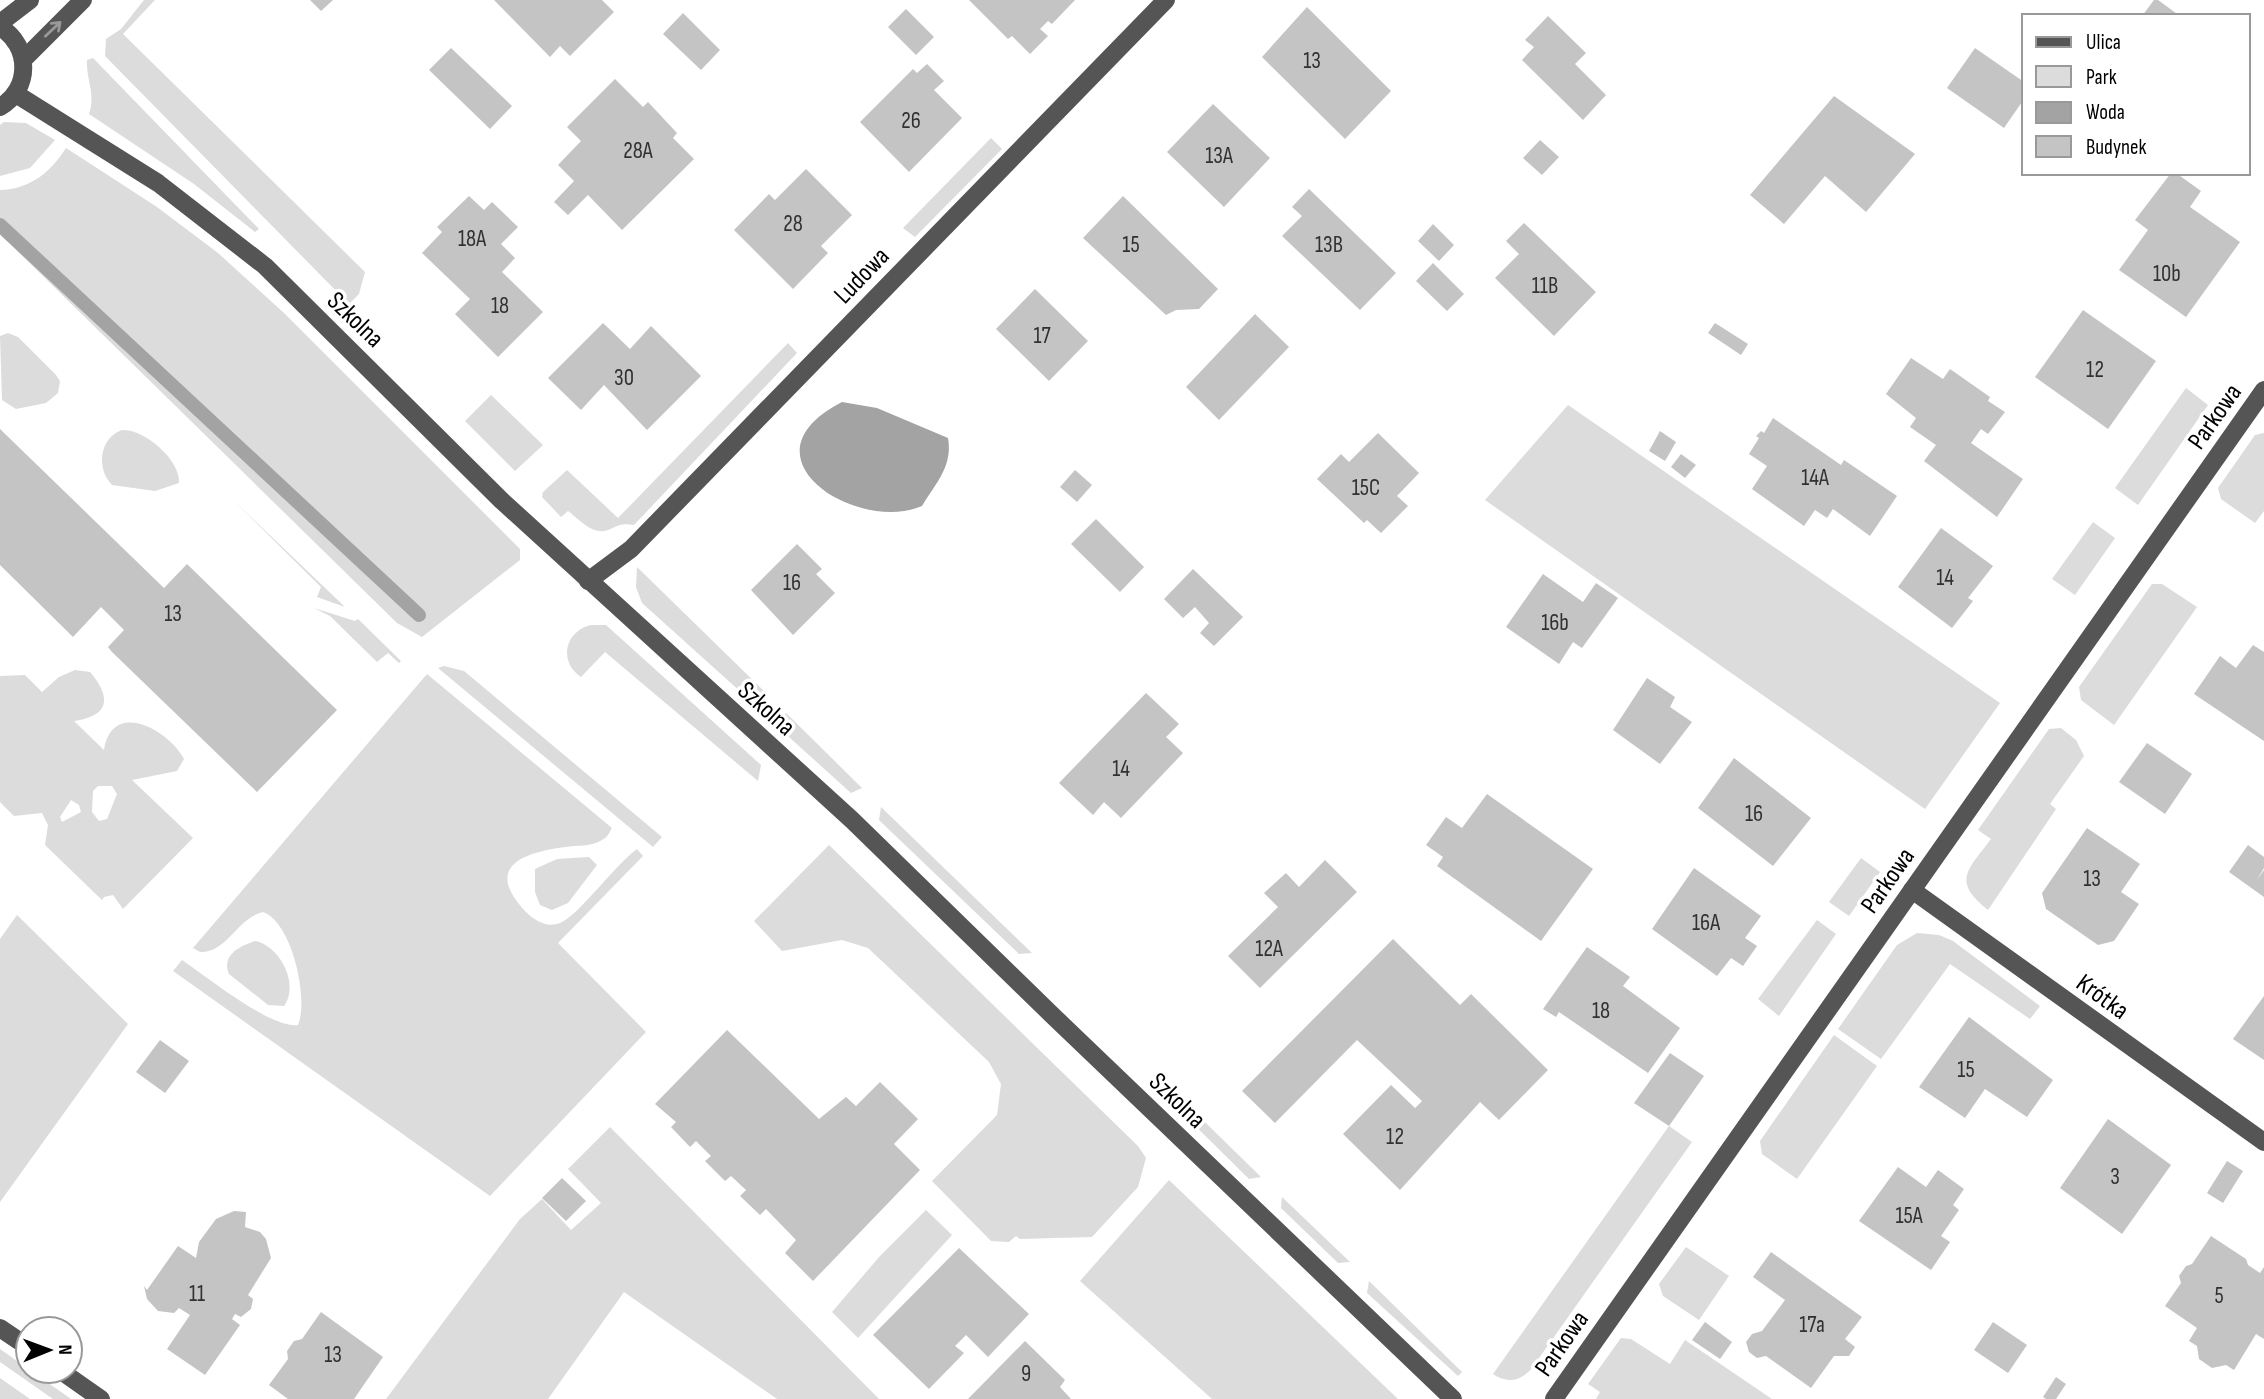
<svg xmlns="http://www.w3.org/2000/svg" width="2264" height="1399" font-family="'Sofia Sans Condensed',sans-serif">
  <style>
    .green { fill: #dcdcdc; fill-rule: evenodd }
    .water { fill: #a3a3a3 }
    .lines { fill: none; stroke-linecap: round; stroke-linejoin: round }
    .stream { stroke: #a3a3a3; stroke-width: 14 }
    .building { fill: #c4c4c4 }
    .minor { stroke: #555; stroke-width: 18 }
    .oneway { stroke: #999 }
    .labels { text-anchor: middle; stroke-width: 7; stroke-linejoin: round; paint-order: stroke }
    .number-label { font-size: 23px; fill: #313131 }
    .street-label { font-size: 26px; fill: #000; stroke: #fff }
  </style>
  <rect width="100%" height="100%" fill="#fff"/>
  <g class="green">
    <path d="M144,0H155L123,34L365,272L359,294L349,304L105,56L106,39L121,29Z"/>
    <path d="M93,58L259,229L255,232L194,184L89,114C96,94 86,80 87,60Z"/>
    <path d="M4,122L26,123L55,140L30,168L0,176V125Z"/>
    <path d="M991,138L1002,149L915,237L903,228Z"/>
    <path d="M66,148L157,207L218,253L284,313L520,549V560L422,637L397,623L0,234V190C30,189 50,173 66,148Z"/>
    <path d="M8,333L18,337L56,375L60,381L58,393L46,403L16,409L2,400L0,336Z"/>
    <path d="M788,343L797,353L634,525C621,523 620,525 608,530C593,536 579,519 568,511L561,517L542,497L543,492L567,470L618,518Z"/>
    <path d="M2186,388L2208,405L2138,505L2115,488Z"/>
    <path d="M491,395L543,445L515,471L465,421Z"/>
    <path d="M1568,405L2000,703L1925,809L1485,500Z"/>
    <path d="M122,430C144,429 180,459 179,483L155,491L112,485C96,469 99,438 122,430Z"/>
    <path d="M2264,433V511L2255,523L2221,499L2218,488L2255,435Z"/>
    <path d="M232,499L345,607L317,597L321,587Z"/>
    <path d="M2093,522L2115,538L2075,595L2052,579Z"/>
    <path d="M637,567L766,693L753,703L642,603L636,587Z"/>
    <path d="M2152,584H2162L2197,607L2114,725L2081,700L2079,687Z"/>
    <path d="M314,608L355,621L358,619L401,661L399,663L388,653L377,662L330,616Z"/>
    <path d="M591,625H606L761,765L758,781L605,652L581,677C558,662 565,631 591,625Z"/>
    <path d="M444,666L464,671L662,837L653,847L438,668Z"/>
    <path d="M75,670L90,672C113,699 108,716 74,721L104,750C112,699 168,729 184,759L177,771L132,780L193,838L123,909L113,895L104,897L102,900L45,845L48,825L42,813L14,816L0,802V676L25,675L42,692L59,677ZM98,786H112L117,794L107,819L99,821L92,812L93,791ZM71,800L79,805L81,812L62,822L60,817Z"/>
    <path d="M427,674L612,828C609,833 607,838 602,840C591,847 577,845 565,847C520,853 484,868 526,912C535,921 548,928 560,923C578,916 614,866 637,849L643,856L558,943L646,1032L490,1196L173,971L182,960C206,976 271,1029 298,1025C309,999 292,922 263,912C237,918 227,953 200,952L193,948Z"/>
    <path d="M786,713L862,788L851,793L779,728L780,720Z"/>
    <path d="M2061,728L2076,740L2084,756L2050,804L2056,809L1988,910C1951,881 1968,870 1991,839L1978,830L2049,729Z"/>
    <path d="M881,807L1032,953L1019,954L879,820Z"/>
    <path d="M829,845L1138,1146L1146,1158L1138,1187L1092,1237L1020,1239L1016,1236L1009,1242L991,1241L932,1181L997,1115L1001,1084L989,1062L868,948L842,940L782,951L754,921Z"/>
    <path d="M589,857L597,865L568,903L552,910L540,905L535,892V869L557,859Z"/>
    <path d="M1861,858L1880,872L1849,916L1829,902Z"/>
    <path d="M17,915L128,1024L0,1202V939Z"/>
    <path d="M1817,920L1836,934L1779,1016L1758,999Z"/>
    <path d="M1917,933L1939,935L1953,941L2040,1006L2030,1019L1950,964L1881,1059L1838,1029L1897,945Z"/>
    <path d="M255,941C279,945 300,984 284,1006L268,1005L229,974C221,955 240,946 255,941Z"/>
    <path d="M1834,1035L1877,1066L1797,1179L1762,1154L1760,1141Z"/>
    <path d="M1168,1086L1261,1177L1249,1179L1161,1092Z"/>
    <path d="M1669,1126L1692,1142L1532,1368C1521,1381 1508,1384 1493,1374Z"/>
    <path d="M610,1127L879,1399H777L624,1292L548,1399H386L520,1219L542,1199L571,1230L601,1203L568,1169Z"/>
    <path d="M1169,1180L1398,1399H1212L1080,1281Z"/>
    <path d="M1282,1197L1350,1262L1338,1263L1281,1208Z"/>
    <path d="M926,1210L952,1235L858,1338L832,1312L880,1256Z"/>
    <path d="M1686,1247L1729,1276L1699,1320L1663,1296L1659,1284Z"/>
    <path d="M1369,1281L1462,1372L1458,1376L1367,1293Z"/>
    <path d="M1621,1338L1631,1339L1670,1364L1685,1340L1772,1399H1596L1600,1392L1588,1384Z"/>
    <path d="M0,1349L71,1399H53L0,1362Z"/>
    <path d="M0,1378L30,1399H0Z"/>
  </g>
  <path class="water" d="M842,402L877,408L948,438C953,466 936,483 922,506C857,534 735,457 842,402Z"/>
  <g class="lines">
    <path class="stream" d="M0,225L419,615"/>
  </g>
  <g class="building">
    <path d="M310,0H333L321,11Z"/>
    <path d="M494,0H602L614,12L570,56L560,46L550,57Z"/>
    <path d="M969,0H1075L1052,24L1048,21L1040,29L1048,36L1030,54L1012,36L1008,39Z"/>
    <path d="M2154,0H2158L2180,16H2142Z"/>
    <path d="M1307,7L1391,91L1345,139L1262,57Z"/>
    <path d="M906,9L934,37L916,55L888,27Z"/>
    <path d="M683,13L720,50L701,70L663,34Z"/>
    <path d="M1548,16L1586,53L1575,64L1606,95L1583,120L1522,60L1534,47L1525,40Z"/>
    <path d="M451,48L512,106L490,129L429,70Z"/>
    <path d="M1975,48L2024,82V99L2004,128L1947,88Z"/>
    <path d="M927,64L944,81L934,90L962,118L909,172L860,122L913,69L917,73Z"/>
    <path d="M615,79L643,107L648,102L677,133L673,138L694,159L622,230L588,195L568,215L554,202L574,181L558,165L581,141L567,127Z"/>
    <path d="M1834,96L1915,154L1866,212L1825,176L1784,224L1750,195Z"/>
    <path d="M1213,104L1270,158L1224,207L1167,152Z"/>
    <path d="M1540,140L1559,157L1542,175L1523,158Z"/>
    <path d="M806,169L852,215L821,246L828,253L793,289L734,230L769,194L775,200Z"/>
    <path d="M2171,173H2176L2201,191L2190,207L2240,242L2186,317L2119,270L2148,230L2135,220Z"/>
    <path d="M1309,189L1396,273L1360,310L1282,236L1302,216L1292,207Z"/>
    <path d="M469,196L484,210L492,202L518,227L501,244L515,258L502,272L543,312L498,357L455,314L470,299L422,253L442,232L437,227Z"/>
    <path d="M1123,196L1218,289L1199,309L1176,310L1166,315L1083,238Z"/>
    <path d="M1524,223L1596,292L1554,336L1495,278L1519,254L1506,241Z"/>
    <path d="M1433,224L1454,245L1439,261L1418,241Z"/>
    <path d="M1433,263L1464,294L1447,311L1416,281Z"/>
    <path d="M1035,289L1088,341L1049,381L996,329Z"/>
    <path d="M2083,310L2156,361L2108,429L2035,377Z"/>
    <path d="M1255,314L1289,347L1219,420L1186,387Z"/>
    <path d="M603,323L630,349L651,326L701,376L647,430L604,385L581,410L548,378Z"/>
    <path d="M1715,323L1748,344L1741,355L1708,333Z"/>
    <path d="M1911,358L1943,379L1950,369L1990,397L1988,401L2005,412L1988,434L1981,429L1971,443L2023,479L1997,517L1924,461L1936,445L1910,427L1916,418L1886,394Z"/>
    <path d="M1773,418L1841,465L1844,460L1897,496L1870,536L1833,509L1827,518L1815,510L1804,526L1752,489L1767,466L1749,454L1759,438L1756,436L1761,431L1764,433Z"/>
    <path d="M0,429L164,588L187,564L337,710L257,792L112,652L108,647L124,630L101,607L73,637L0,565Z"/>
    <path d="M1660,431L1676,442L1665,461L1649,451Z"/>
    <path d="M1378,433L1419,473L1397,496L1408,506L1381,533L1367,520L1364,523L1317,479L1341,454L1349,462Z"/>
    <path d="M1681,454L1696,465L1685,478L1671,467Z"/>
    <path d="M1075,470L1092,485L1077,502L1060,487Z"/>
    <path d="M1096,519L1144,567L1120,592L1071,544Z"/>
    <path d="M1941,528L1993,566L1968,598L1973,601L1952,628L1898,587Z"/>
    <path d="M797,544L822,569L816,574L835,593L793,635L751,590Z"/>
    <path d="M1193,569L1243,617L1214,646L1200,633L1209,623L1195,607L1183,618L1164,599Z"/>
    <path d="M1543,574L1583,602L1596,583L1618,598L1582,648L1573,642L1559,664L1506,627Z"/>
    <path d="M2253,645L2264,652V741L2194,694L2220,656L2236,668Z"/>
    <path d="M1647,678L1675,697L1670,707L1692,722L1660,764L1613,730Z"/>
    <path d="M1146,693L1179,724L1166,737L1183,753L1121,818L1104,802L1093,815L1059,783Z"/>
    <path d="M2147,743L2192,774L2165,814L2119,782Z"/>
    <path d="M1734,758L1811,818L1773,866L1698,808Z"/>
    <path d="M1487,794L1593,869L1541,941L1437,866L1443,857L1426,845L1446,817L1462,828Z"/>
    <path d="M2087,828L2140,864L2121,892L2139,904L2114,941L2098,945L2046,909L2042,893Z"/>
    <path d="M2248,845L2264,857V868L2257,880L2264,870V897L2229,872Z"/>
    <path d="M1325,860L1357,892L1260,988L1228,956L1278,907L1264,893L1286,873L1299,887Z"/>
    <path d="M1694,868L1761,916L1745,938L1757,946L1743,966L1731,958L1717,976L1652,929Z"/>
    <path d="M1393,939L1460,1005L1471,994L1548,1070L1499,1120L1480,1102L1400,1190L1343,1134L1391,1085L1415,1108L1422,1101L1357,1040L1275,1123L1242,1091Z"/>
    <path d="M1587,947L1630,977L1623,986L1680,1028L1648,1073L1559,1012L1556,1017L1543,1009Z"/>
    <path d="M2264,996V1060L2233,1039Z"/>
    <path d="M1969,1017L2053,1080L2027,1117L1985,1089L1965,1118L1919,1087Z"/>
    <path d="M727,1030L819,1119L846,1097L856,1106L880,1082L918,1119L894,1144L920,1170L813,1281L785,1253L796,1240L766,1209L760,1215L740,1196L746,1190L731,1176L725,1181L705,1161L711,1156L696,1141L690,1147L671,1127L676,1122L655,1104Z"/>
    <path d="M160,1040L189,1061L165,1093L136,1072Z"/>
    <path d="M1670,1053L1704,1076L1669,1126L1634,1103Z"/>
    <path d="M2108,1119L2171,1165L2122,1234L2060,1188Z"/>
    <path d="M2227,1161L2243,1171L2223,1203L2207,1193Z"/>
    <path d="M1898,1167L1926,1187L1938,1170L1964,1189L1953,1205L1959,1210L1941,1236L1950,1242L1931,1270L1859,1221Z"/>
    <path d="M562,1178L586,1201L566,1221L542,1198Z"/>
    <path d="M234,1211L246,1212L245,1227L260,1232L266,1239L271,1258L248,1295L253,1299L251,1309L241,1317L235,1314L232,1319L240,1325L205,1375L167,1349L190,1315L179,1308L174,1313L158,1311L147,1299L144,1286L147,1290L178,1246L196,1258L199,1242L216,1219Z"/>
    <path d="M2211,1236L2246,1259L2248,1265L2260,1273L2264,1267V1339L2256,1334L2234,1370L2226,1365L2212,1368L2199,1359L2197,1346L2189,1341L2197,1328L2165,1306L2181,1283L2179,1276L2186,1266L2192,1264Z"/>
    <path d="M959,1248L1029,1314L988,1357L966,1335L955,1346L964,1353L929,1389L873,1335Z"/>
    <path d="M1771,1252L1862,1317L1845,1339L1855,1347L1849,1356H1834L1811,1388L1766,1356L1757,1358L1749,1352L1746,1342L1752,1334L1762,1331L1785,1300L1753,1277Z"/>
    <path d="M321,1312L383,1357L354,1399H288L269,1385L288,1359L287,1351L294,1341L302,1339Z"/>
    <path d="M1705,1322L1732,1342L1720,1359L1692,1340Z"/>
    <path d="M1993,1322L2027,1345L2008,1373L1974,1350Z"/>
    <path d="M1025,1341L1065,1380L1060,1387L1071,1399H968Z"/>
    <path d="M2056,1377L2066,1384L2056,1399H2046L2043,1397Z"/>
  </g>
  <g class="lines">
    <g class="minor">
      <path d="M0,23L30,0"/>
      <path d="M0,27C31,46 31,89 0,107"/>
      <path d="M24,59L83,0"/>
      <path d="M16,94L158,183L265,266L501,500L852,820L1051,1014L1453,1399"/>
      <path d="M588,581L631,549L1166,0"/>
      <path d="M1912,890L2264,1142"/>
      <path d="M0,1328L28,1347"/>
      <path d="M61,1371L101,1399"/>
      <path d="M1554,1399L2264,390"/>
    </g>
  </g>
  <defs><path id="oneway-shaft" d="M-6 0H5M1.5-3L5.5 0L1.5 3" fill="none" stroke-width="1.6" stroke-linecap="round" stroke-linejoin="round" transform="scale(1.75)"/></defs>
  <use class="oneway" href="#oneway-shaft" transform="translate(53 29) rotate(-43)"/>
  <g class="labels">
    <g class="number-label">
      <text x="1312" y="68">13</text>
      <text x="911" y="128">26</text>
      <text x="638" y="158">28A</text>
      <text x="1219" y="163">13A</text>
      <text x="793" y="231">28</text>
      <text x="472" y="246">18A</text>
      <text x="1131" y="252">15</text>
      <text x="1329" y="252">13B</text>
      <text x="2167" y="281">10b</text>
      <text x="1545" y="293">11B</text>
      <text x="500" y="313">18</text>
      <text x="1042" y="343">17</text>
      <text x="2095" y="377">12</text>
      <text x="624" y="385">30</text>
      <text x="1815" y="485">14A</text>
      <text x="1366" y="495">15C</text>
      <text x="1945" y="585">14</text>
      <text x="792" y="590">16</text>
      <text x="173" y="621">13</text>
      <text x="1555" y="630">16b</text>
      <text x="1121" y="776">14</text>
      <text x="1754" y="821">16</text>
      <text x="2092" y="886">13</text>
      <text x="1706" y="930">16A</text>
      <text x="1269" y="956">12A</text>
      <text x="1601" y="1018">18</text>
      <text x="1966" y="1077">15</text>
      <text x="1395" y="1144">12</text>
      <text x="2115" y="1184">3</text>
      <text x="1909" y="1223">15A</text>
      <text x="197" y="1301">11</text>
      <text x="2219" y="1303">5</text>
      <text x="1812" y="1332">17a</text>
      <text x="333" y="1362">13</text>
      <text x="1026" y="1381">9</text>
    </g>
    <g class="street-label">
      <text transform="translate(861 275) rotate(-46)" y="9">Ludowa</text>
      <text transform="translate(356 319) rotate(44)" y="9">Szkolna</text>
      <text transform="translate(2214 416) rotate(-55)" y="9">Parkowa</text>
      <text transform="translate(767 708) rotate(42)" y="9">Szkolna</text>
      <text transform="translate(1887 880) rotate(-55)" y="9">Parkowa</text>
      <text transform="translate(2103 996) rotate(36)" y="9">Krótka</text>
      <text transform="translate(1178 1100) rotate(44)" y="9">Szkolna</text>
      <text transform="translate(1561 1343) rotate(-55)" y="9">Parkowa</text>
    </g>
  </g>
  <rect x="2022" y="14" width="228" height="161" fill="#ffffff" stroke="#999999" stroke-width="2"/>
  <rect x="2036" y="37" width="35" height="10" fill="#555555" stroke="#999999" stroke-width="2"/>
  <text x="2086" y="49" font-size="21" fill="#000000">Ulica</text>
  <rect x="2036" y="66" width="35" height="21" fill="#dcdcdc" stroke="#999999" stroke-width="2"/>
  <text x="2086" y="84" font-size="21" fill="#000000">Park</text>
  <rect x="2036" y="102" width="35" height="21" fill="#a3a3a3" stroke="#999999" stroke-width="2"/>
  <text x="2086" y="119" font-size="21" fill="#000000">Woda</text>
  <rect x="2036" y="136" width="35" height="21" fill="#c4c4c4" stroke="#999999" stroke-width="2"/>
  <text x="2086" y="154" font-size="21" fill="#000000">Budynek</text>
  <g transform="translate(49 1350) rotate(89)"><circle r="33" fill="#ffffff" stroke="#999999" stroke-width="2"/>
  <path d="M0-5L12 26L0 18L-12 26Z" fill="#000000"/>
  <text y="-10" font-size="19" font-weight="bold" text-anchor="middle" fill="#000000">N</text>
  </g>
</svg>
